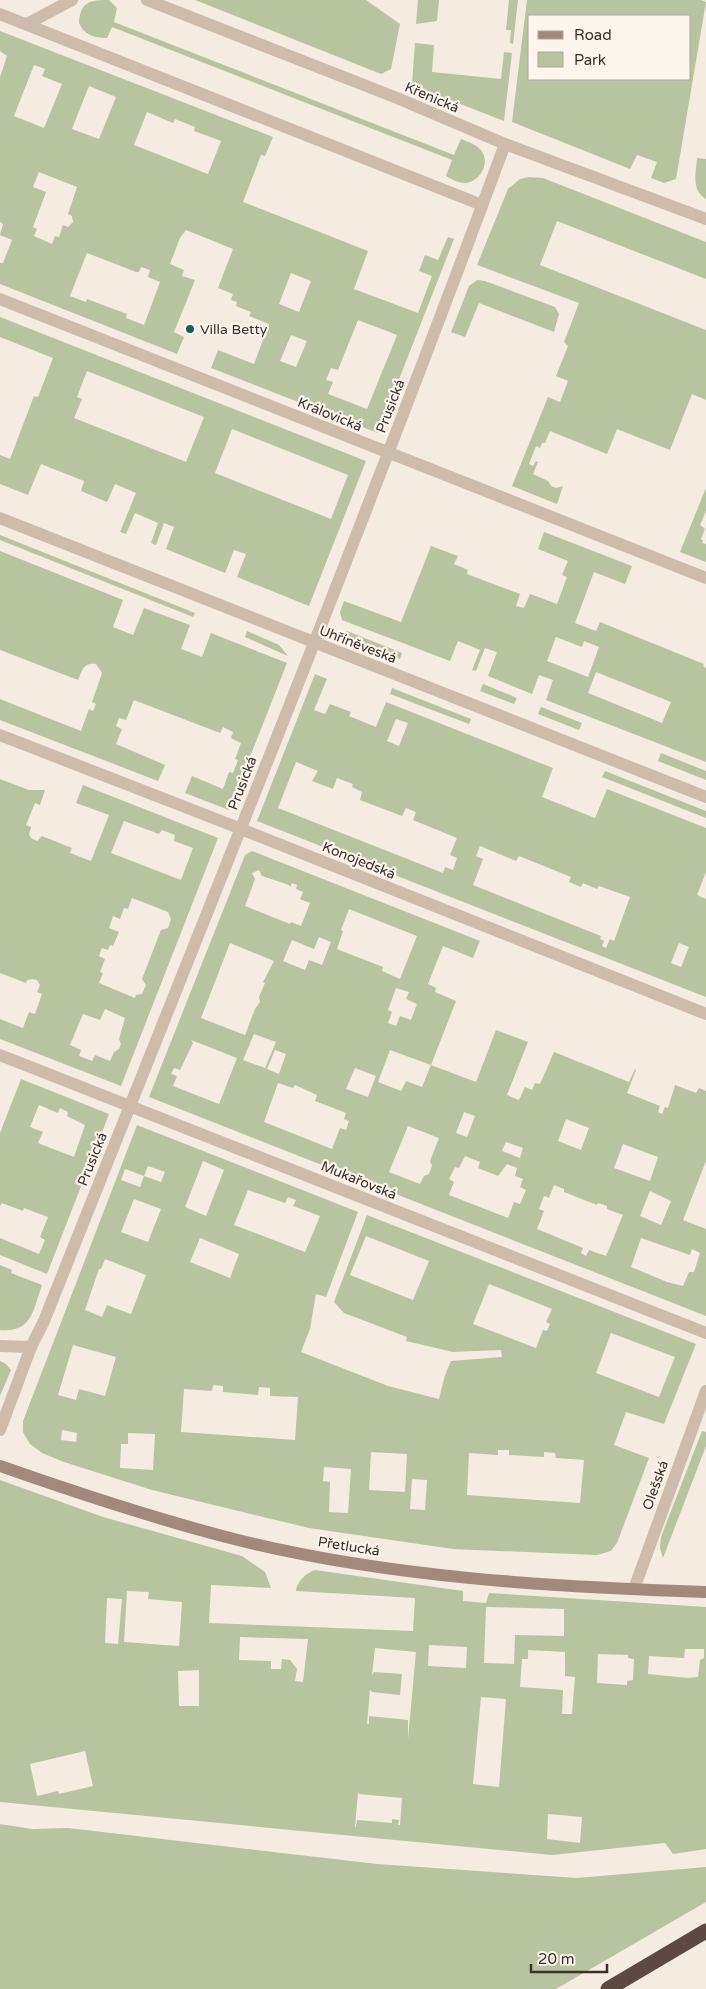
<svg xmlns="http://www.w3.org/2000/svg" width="706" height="1989" font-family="'Varela Round',sans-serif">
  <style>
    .green { fill: #b8c4a0; fill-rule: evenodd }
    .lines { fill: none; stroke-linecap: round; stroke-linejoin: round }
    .street { stroke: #cdbbac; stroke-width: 12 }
    .secondary { stroke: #a18a7d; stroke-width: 12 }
    .highway { stroke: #5c4a42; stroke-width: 15 }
    .poi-dot { fill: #1f5a5e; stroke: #fbf5ee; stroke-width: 2 }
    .labels { text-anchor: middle; stroke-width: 4.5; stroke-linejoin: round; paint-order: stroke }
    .street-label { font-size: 14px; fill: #3b302b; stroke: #fbf5ee }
    .poi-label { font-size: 14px; fill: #3b302b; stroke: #fbf5ee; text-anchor: start }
  </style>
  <rect width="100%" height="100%" fill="#f4ebe1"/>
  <g class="green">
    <path d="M109,0L117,8L114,22L454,155L461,139C468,142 476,144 481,150C491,163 480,182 465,183C458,183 451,179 446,176L452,160L112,27L107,38C94,38 84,35 79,23C80,1 91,0 109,0Z"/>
    <path d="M195,0H366L400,24L391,69L381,74Z"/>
    <path d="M418,0H439L437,21L416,24Z"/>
    <path d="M509,0H518L513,44L510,43L511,30H506Z"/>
    <path d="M527,0H701L706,2L676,179L664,183L651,178L657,162L637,155L630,169L512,122ZM530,16H690V79H530Z"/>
    <path d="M0,31L273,137L265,156L261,155L243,202L368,251L354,289L418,313L432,276L419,271L425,255L438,260L448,237L454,239L378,433L211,368L218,350L254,364L269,324L249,316L251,312L236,306L237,302L231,300L233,294L218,288L233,249L186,230L180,238L170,264L184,270L182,276L195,280L174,332L184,337L177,354L0,284V263H3L12,240L0,235L3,224L0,222V77L7,56L0,51ZM34,65L45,69L42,76L62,84L44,128L14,116ZM89,86L116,97L99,139L72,129ZM147,112L173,123L175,119L195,127L194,131L221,141L208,174L134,145ZM39,172L77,187L68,214L72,216L73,222L68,227L63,225L59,237L55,236L52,244L34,236L37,229L33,227L46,192L33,187ZM87,253L136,272H139L141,267L150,270L148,277L160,282L144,325L126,318L127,314L87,299L86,302L70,296ZM291,273L311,281L299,312L279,304ZM358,320L397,335L367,409L328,394L333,382L326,380L331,368L338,370ZM291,335L307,341L296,367L280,361Z"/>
    <path d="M415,43L434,45L432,72L501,79L504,52L512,53L504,121L412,85Z"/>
    <path d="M697,158L706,159V199C691,190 696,173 697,158Z"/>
    <path d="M529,177L543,178L706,242V279L557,221L540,265L706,330V400L692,394L670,450L617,429L607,454L550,431L545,443H542L540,448L536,446L529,464L533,466L536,461L538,462L533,474L548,481L551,486L556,488L563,486L557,504L512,486L548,397L560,402L568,381L556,376L568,346L564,342L579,303L477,265L508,189L520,179Z"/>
    <path d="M477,280L485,281L555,307L559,314L554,332L479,303L465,337L451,332L469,286Z"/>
    <path d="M0,317L366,461L309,606L237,577L246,554L234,550L225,573L166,549L174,527L164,523L156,545L151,543L158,523L135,513L126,534L120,532L136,493L115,484L107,502L81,491L84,481L41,464L28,495L0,484V455L10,459L34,396L38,397L53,358L0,337ZM87,371L204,417L186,462L74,418L82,399L77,397ZM232,429L348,475L331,519L215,473Z"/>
    <path d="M706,488V511L700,525L705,529L701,539L703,541L702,543L706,544V562L680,552Z"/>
    <path d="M544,532L632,566L625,584L594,572L575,623L596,631L600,622L704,664L703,666L706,668V762L546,700L553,680L539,675L532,694L488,676L497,652L485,648L476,671L472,670L480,650L458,641L450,661L342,620L340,612L344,601L401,622L431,546L458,556L454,564L468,570L467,574L520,594L516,606L524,608L530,594L557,604L567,577L562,575L568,561L538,549ZM556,637L582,647L584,641L599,647L588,677L547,661ZM596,672L671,702L662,723L588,693Z"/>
    <path d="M0,535L195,613L193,617L0,540Z"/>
    <path d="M0,551L123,600L113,627L133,635L144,608L190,625L181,649L202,657L211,633L287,663L229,810L185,793L192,776L223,789L229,772L233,773L238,760L235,759L241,743L231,738L233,732L223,727L220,733L134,700L126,720L119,718L116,726L122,729L116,744L165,765L158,781L0,720V699L81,731L89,709L93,711L96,704L92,702L102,673L96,664C84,662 82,670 78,680L0,650Z"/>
    <path d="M247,631L279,645L288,656L245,637Z"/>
    <path d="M347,631L402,653L400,659L344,637Z"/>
    <path d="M315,674L327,679L314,710L325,714L330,704L351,712L349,716L376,727L386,702L553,768L542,797L595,818L607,789L706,828V872L697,895L706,899V997L257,821ZM396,719L408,723L399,746L387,741ZM296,762L318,771L312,781L333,789L337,778L353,784L352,787L362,792L360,800L402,816L406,808L416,812L413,820L457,838L450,855L457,858L453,870L445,867L443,873L278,808ZM480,846L516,861L519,856L571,877L569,882L581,887L583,883L597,889L599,886L630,897L614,941L610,939L606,948L602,946L604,941L600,939L601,936L473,885L483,859L476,856ZM679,943L689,947L681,967L671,963Z"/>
    <path d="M483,684L517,698L514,704L480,691Z"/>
    <path d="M392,688L471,719L469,724L390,694Z"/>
    <path d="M541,707L582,723L579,730L538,714Z"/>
    <path d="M661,753L706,771V780L658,761Z"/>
    <path d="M605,771L706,811V818L602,777Z"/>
    <path d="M0,779L29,790H45L40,805L35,803L26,825L31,827L29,834L31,838L37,841L42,836L72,848L70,853L91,861L109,815L76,803L83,785L218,838L121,1086L0,1039V1019L23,1028L29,1012L35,1014L42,994L37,992L40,985L37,980L32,979L27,980L26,983L0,973ZM124,821L159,834L162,830L175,835L174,841L193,848L181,880L111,853ZM132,898L168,912L171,919L168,928L161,930L142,979L146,985L142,994L136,995L135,998L99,983L103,973L100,972L105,959L99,956L102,948L108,950L110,945L113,946L119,932L109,928L113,916L120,919L124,908L128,909ZM105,1009L125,1018L119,1039L121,1044L119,1049L114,1052L110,1061L95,1055L92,1061L79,1056L81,1050L70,1045L83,1014L100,1020Z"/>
    <path d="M252,851L480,941L473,958L443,946L428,984L436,988L435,992L456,1001L431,1065L476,1082L496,1030L528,1042L507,1095L519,1100L525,1087L532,1090L535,1083L540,1084L554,1052L629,1082L635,1069L636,1070L627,1093L660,1106L658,1112L662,1114L665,1107L668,1108L675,1085L696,1093L699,1088L706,1091V1161L683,1220L706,1229V1316L149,1097L245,855ZM259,870L262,876L289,885L290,887L292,883L297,885L296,889L303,892L300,899L310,903L301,926L291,922L290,924L245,906L255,879L252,873ZM349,909L417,936L400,979L382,971L383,967L337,949L343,931L341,930ZM319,937L331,942L322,965L309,960L305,970L283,961L292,940L314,949ZM230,943L274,961L263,982L265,983L259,997L260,1002L255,1009L245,1035L201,1018ZM396,988L409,992L406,999L417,1004L411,1020L400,1016L396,1026L388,1023L392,1012L388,1010ZM254,1034L276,1042L265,1068L243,1060ZM191,1040L237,1058L219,1104L173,1086L177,1076L171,1074L174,1068L180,1070L193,1043ZM275,1050L286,1054L279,1074L267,1069ZM390,1050L431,1065L422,1087L406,1081L401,1091L378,1082ZM355,1068L376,1076L368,1097L346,1089ZM278,1083L293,1088L295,1085L317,1095L315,1101L346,1113L344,1119L349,1121L346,1130L340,1128L332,1149L264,1122ZM464,1112L475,1116L467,1137L456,1133ZM566,1119L589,1128L581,1150L558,1141ZM408,1126L439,1138L430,1161L432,1166L429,1174L424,1176L420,1184L389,1172ZM506,1142L523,1148L520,1158L502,1151ZM623,1144L658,1157L650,1181L614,1168ZM465,1156L480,1162L478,1168L498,1176L507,1164L517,1168L515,1176L523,1179L520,1187L526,1190L520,1204L514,1202L508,1218L449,1195L454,1182L449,1179L455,1167L459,1168ZM554,1185L564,1189V1192L597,1205L598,1203L607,1206V1209L623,1215L606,1256L589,1250L586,1256L581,1253L583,1248L537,1229L544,1211L539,1209L544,1196L549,1198ZM650,1191L671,1201L661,1225L640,1216ZM641,1238L690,1255L692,1249L700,1253L694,1272H689L683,1286L667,1282L631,1267Z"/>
    <path d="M21,1079L109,1114L47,1274L0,1255V1238L39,1254L45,1240L40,1237L48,1217L24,1208L23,1211L2,1203L0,1206V1133ZM39,1105L58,1113L60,1108L68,1112L67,1116L85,1125L74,1157L38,1143L43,1132L30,1127Z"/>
    <path d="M137,1125L358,1212L326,1297L316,1294L310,1329L301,1352L388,1386L439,1399L445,1375L451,1361L502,1357L501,1350L453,1352L406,1341L407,1337L344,1313L334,1302L367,1215L696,1344L664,1424L626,1412L614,1445L649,1458L617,1543L611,1551L597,1555L453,1549L309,1528L152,1490L64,1462L42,1453L30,1444L23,1432V1421ZM203,1161L224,1170L206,1216L185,1207ZM148,1166L165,1172L161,1182L144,1176ZM125,1169L144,1176L140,1187L121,1180ZM248,1190L285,1203L288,1197L296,1200L293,1206L320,1216L305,1252L234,1225ZM134,1199L161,1209L148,1242L121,1232ZM366,1236L429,1261L413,1300L350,1275ZM200,1238L239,1254L230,1278L190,1262ZM105,1259L146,1275L131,1314L107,1305L102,1317L85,1310L99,1269H101ZM489,1284L552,1309L546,1322L550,1324L547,1331L543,1330L536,1348L473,1324ZM611,1333L675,1357L659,1397L596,1373ZM73,1345L116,1357L105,1396L79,1389L76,1400L58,1395ZM213,1385L223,1386V1392L258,1395L259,1387L270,1388V1396L298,1397L295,1440L181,1432L184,1389L212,1391ZM62,1430L77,1433L76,1442L61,1440ZM128,1433L155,1434L153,1470L120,1468L121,1444H128ZM498,1450H509V1455L544,1457V1452L555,1453L556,1458L584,1460L580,1503L467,1495L469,1453L498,1455ZM371,1452L407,1454L405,1492L369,1490ZM324,1467L351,1469L348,1513L329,1512L330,1482L323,1481ZM412,1479L427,1480L425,1510L410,1509Z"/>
    <path d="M0,1265L12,1270L11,1273L42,1285C33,1310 32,1333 0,1330Z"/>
    <path d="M0,1361L6,1364L11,1370L0,1396Z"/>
    <path d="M702,1431L706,1432V1446L663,1558L660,1548L661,1537Z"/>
    <path d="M0,1480L103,1517L242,1556L265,1572L271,1588L211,1585L209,1623L413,1631L415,1598L296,1591C297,1581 306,1573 315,1570L463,1591V1601L486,1603L489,1593L706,1607V1849L673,1854L665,1843L552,1855L0,1802ZM127,1591L149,1592L148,1599L182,1602L179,1646L124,1642ZM107,1598L122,1599L118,1644L105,1643ZM486,1607L564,1609V1636L515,1635L514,1664L484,1663ZM240,1637L308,1639L303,1682L295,1681L297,1669L290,1660L282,1659L281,1669H271V1661L239,1660ZM429,1645L467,1647L466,1668L428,1666ZM375,1648L416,1652L408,1739V1720L369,1716V1724H367L370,1690L372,1692L400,1695L402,1674L374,1672L372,1675ZM685,1649H704V1658L700,1660L698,1677L688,1678L648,1674L649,1656L684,1658ZM528,1650L565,1652V1676L575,1677L572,1714H562L563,1690L520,1687L522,1659H528ZM598,1654L628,1655V1658L634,1659L633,1680L627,1681V1685L597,1683ZM199,1670V1706H179L178,1671ZM481,1697L506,1699L499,1787L473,1784ZM85,1751L93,1786L59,1794L58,1791L37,1796L30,1764ZM358,1792L359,1794L402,1798L400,1825H398L399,1820L392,1819V1823L357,1820L356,1827H355ZM548,1814L582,1817L580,1843L547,1839Z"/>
    <path d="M0,1824L32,1829L68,1828L377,1864L577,1878L706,1867V1902L556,1989H0Z"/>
  </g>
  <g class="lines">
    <g class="street">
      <path d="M147,0L397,98L505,144L706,219"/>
      <path d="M0,14L482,205"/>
      <path d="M27,24L72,0"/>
      <path d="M0,299L706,578"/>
      <path d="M0,518L706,797"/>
      <path d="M0,735L226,823L706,1014"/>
      <path d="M0,1055L706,1333"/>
      <path d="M0,1346L31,1347"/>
      <path d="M0,1430L31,1347L44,1321C200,930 359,539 505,144"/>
      <path d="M634,1589L706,1391"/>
    </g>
    <path class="secondary" d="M0,1466C77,1493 155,1519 234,1539C384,1577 551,1587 706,1592"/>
    <path class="highway" d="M608,1989L706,1931"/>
  </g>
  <circle class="poi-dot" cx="190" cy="329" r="5"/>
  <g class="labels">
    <g class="street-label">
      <text transform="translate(432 97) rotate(23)" y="5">Křenická</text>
      <text transform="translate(390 406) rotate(-69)" y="5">Prusická</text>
      <text transform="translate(330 414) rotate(22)" y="5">Královická</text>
      <text transform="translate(358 644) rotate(21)" y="5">Uhříněveská</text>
      <text transform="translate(242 783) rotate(-69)" y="5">Prusická</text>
      <text transform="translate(359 860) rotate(22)" y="5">Konojedská</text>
      <text transform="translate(92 1159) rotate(-68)" y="5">Prusická</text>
      <text transform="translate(359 1180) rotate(22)" y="5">Mukařovská</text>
      <text transform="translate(655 1485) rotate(-70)" y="5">Olešská</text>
      <text transform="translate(349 1546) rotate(9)" y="5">Přetlucká</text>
    </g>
    <g class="poi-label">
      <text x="200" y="334">Villa Betty</text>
    </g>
  </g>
  <rect x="528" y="15" width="162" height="65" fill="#fbf5ee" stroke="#aea6a0"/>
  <rect x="538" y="31" width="25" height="8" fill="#a18a7d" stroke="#aea6a0"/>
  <text x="574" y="40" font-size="15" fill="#3b302b">Road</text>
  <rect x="538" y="52" width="25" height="15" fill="#b8c4a0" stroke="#aea6a0"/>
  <text x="574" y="65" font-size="15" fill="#3b302b">Park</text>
  <path d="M531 1964v8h76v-8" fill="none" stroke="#3b302b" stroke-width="2.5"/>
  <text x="538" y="1964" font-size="15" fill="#3b302b" stroke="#fbf5ee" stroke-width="4" paint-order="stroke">20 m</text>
</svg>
